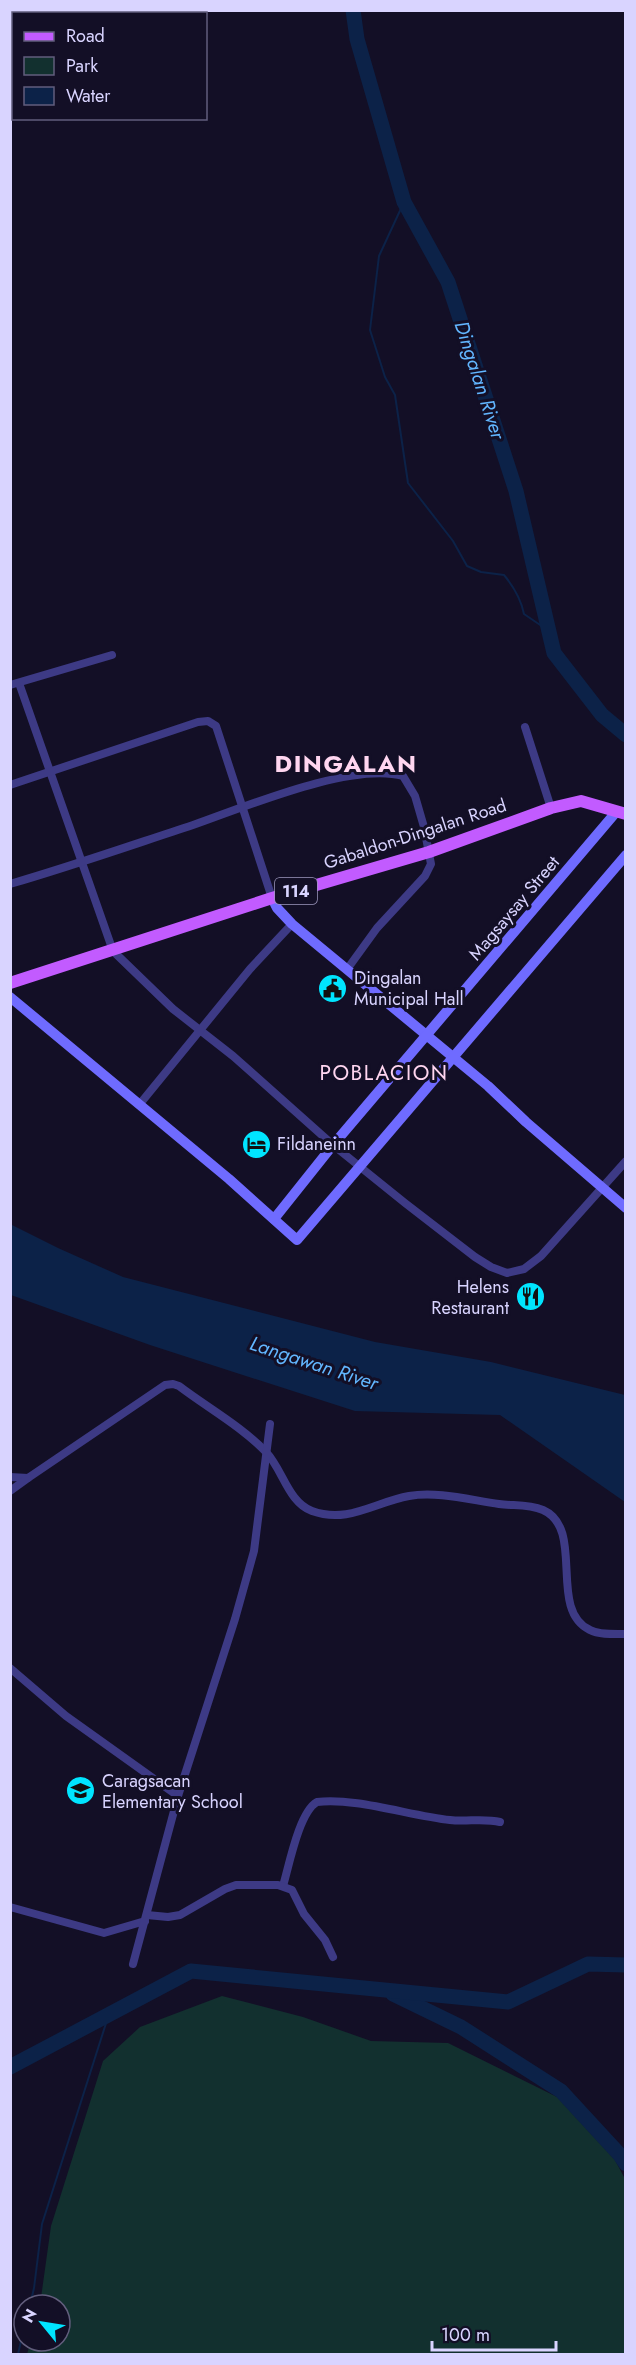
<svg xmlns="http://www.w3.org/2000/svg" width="636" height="2365" font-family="Jost,sans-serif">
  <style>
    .green { fill: #12302f }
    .water { fill: #0c2248 }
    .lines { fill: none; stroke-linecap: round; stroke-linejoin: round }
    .stream { stroke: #0c2248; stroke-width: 2 }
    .river { stroke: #0c2248; stroke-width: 15 }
    .street { stroke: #3d3a85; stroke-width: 8 }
    .secondary { stroke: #6f6bff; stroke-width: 10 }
    .primary { stroke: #c25bff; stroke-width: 12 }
    .labels { text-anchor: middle; stroke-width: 6; stroke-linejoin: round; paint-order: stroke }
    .shield { fill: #130f26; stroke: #9e99be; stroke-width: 1.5 }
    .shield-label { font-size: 16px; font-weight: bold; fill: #d9d4ff }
    .street-label { font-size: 18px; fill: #d9d4ff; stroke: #130f26 }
    .poi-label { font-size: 18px; fill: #d9d4ff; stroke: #130f26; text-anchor: start }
    .water-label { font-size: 20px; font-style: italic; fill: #62b6ff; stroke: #130f26 }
    .quarter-label { font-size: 21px; letter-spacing: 1.5px; fill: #ffd6f0; stroke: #130f26 }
    .district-label { font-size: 24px; font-weight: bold; letter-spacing: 1.5px; fill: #ffd6f0; stroke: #130f26 }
  </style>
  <rect width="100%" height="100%" fill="#130f26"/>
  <path class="green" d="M222,1996L303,2017L371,2041L448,2043L557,2097L615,2160L625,2179V2354H27L31,2341H60V2305H40L51,2226L103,2061L140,2027Z"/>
  <path class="water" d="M10,1224L58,1248L123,1277L375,1342L491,1362L625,1395V1502L500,1415L355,1411L150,1345L11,1295Z"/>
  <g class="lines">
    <g class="stream">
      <path d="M404,202L379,256L370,330L385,377L395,395L408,483L453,541L467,566L481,572L504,575C514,587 521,599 524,614L549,631"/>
      <path d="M30,2305L34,2288L42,2224L108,2017"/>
      <path d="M18,2354L24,2329"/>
    </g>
    <g class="river">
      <path d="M353,10L357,39L404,202L448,282L516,491L554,653L602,715L626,735"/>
      <path d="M393,1994L461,2027L561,2091L620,2155L626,2164"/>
      <path d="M10,2067L191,1971L508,2002L588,1964L626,1965"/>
    </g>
    <g class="street">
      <path d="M19,683L113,951L173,1009L233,1056L333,1145L405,1203L475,1257L491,1267L507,1273L524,1269L541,1256L626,1161"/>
      <path d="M10,685L112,655"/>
      <path d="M525,727L551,808"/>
      <path d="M10,785L198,722L208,721L216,726L272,898"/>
      <path d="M10,884C72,866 132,845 193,825C245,807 350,762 403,776L415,796L424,827L431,864L425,876L377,928L348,968"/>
      <path d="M139,1105L250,969L292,924"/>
      <path d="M10,1477L28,1478L165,1385L173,1384L179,1386C208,1408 241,1426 266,1452C283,1470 288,1502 312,1511C348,1524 375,1502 409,1496C437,1491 470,1500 499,1504C514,1506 528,1504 543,1510C586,1529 547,1610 590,1630C599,1635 615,1634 626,1634"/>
      <path d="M10,1491L28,1478"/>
      <path d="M10,1668L66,1716L178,1796"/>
      <path d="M283,1886C289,1866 299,1812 317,1802C354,1797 411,1816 450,1820C466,1822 484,1818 500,1822"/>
      <path d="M10,1907L104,1933L145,1921"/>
      <path d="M147,1915L168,1917L180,1915L225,1889L236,1885H278L292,1890L304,1914L325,1940L333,1957"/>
      <path d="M133,1964L178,1796L235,1619L254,1551L270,1424"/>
    </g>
    <g class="secondary">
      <path d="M272,898L277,908L292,924L488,1086L526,1122L626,1208"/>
      <path d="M10,997L229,1179L297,1240L626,855"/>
      <path d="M274,1219L333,1145L617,811"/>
    </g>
    <path class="primary" d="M10,983L272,898L429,852L551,808L581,801L626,814"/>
  </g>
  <defs>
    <symbol id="civic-disc" viewBox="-11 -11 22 22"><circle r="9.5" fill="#00e5ff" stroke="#130f26"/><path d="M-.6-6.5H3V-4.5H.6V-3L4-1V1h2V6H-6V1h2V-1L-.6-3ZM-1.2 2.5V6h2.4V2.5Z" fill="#111"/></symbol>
    <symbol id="hotel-disc" viewBox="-11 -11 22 22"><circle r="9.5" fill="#00e5ff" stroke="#130f26"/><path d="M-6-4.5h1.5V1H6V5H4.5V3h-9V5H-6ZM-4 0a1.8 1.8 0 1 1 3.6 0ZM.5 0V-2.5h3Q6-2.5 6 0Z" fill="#111"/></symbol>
    <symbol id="restaurant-disc" viewBox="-11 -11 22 22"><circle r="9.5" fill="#00e5ff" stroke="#130f26"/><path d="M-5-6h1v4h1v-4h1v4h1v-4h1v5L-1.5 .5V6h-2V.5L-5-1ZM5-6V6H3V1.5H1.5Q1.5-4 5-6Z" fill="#111"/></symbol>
    <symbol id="school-disc" viewBox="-11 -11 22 22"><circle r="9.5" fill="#00e5ff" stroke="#130f26"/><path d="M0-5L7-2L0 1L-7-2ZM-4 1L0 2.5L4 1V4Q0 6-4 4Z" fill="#111"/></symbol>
  </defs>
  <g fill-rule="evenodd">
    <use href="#civic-disc" x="316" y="972" width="33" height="33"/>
    <use href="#hotel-disc" x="240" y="1128" width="33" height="33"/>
    <use href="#restaurant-disc" x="514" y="1280" width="33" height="33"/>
    <use href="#school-disc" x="64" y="1774" width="33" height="33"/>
  </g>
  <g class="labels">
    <rect class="shield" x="275" y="878" width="42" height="26" rx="4.5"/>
    <g class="shield-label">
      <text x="296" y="897">114</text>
    </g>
    <g class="street-label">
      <text transform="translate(415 834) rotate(-18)" y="6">Gabaldon-Dingalan Road</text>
      <text transform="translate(514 908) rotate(-50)" y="6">Magsaysay Street</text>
    </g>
    <g class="poi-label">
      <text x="354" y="984">Dingalan<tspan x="354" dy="21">Municipal Hall</tspan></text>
      <text x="277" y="1150">Fildaneinn</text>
      <text x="509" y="1293" text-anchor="end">Helens<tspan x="509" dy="21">Restaurant</tspan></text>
      <text x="102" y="1787">Caragsacan<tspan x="102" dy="21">Elementary School</tspan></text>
    </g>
    <g class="water-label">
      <text transform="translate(480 380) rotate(72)" y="7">Dingalan River</text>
      <text transform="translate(314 1363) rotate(18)" y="7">Langawan River</text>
    </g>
    <g class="quarter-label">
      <text x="384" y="1080">POBLACION</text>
    </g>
    <g class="district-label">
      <text x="346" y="772">DINGALAN</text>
    </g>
  </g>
  <rect width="636" height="2365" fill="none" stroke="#d9d4ff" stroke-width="24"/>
  <rect x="12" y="12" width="195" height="108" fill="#130f26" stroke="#625e7d" stroke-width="1.5"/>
  <rect x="24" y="32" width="30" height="9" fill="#c25bff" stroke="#625e7d" stroke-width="1.5"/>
  <text x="66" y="42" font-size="18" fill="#d9d4ff">Road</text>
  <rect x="24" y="57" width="30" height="18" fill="#12302f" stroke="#625e7d" stroke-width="1.5"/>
  <text x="66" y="72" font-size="18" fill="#d9d4ff">Park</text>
  <rect x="24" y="87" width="30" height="18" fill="#0c2248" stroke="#625e7d" stroke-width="1.5"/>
  <text x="66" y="102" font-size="18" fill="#d9d4ff">Water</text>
  <g transform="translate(42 2323) rotate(300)"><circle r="28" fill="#130f26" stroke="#625e7d" stroke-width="1.5"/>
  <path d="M0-4.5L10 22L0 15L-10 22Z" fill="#00e5ff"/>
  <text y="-9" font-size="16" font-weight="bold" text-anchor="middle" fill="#d9d4ff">N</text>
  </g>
  <path d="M432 2341v9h124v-9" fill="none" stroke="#d9d4ff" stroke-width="3"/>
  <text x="441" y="2341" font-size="18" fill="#d9d4ff" stroke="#130f26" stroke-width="4.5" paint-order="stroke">100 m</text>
</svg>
